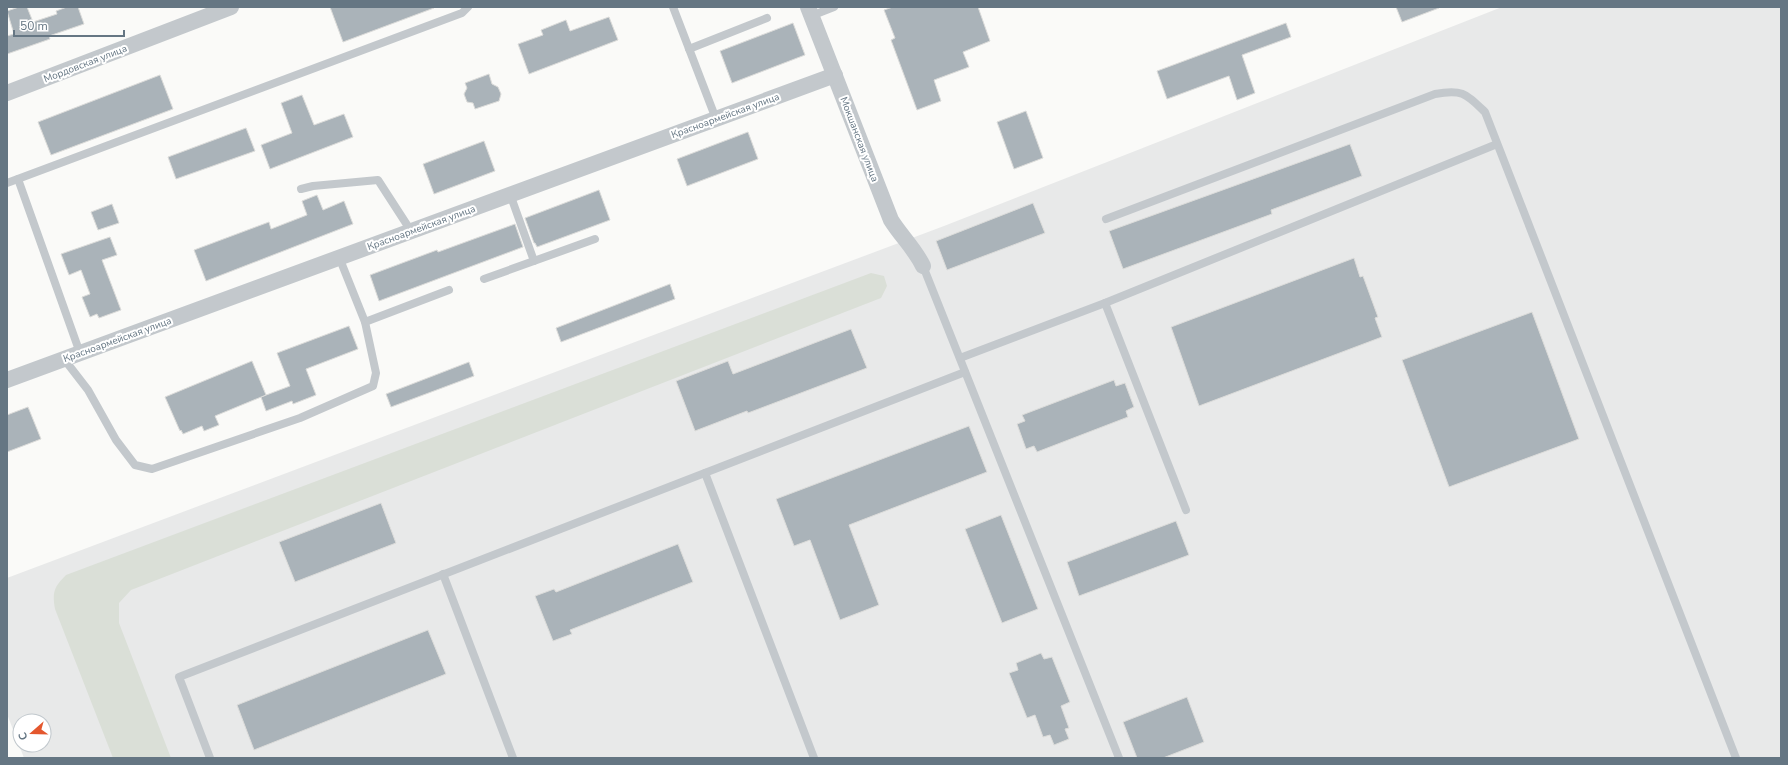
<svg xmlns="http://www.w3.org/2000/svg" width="1788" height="765" font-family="'Nunito Sans',sans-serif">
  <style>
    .built { fill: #e8e9e9; fill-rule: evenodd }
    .green { fill: #dadfd7 }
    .building { fill: #aab3b9; stroke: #dcdcda }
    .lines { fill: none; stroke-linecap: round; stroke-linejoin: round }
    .service { stroke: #c3c8cc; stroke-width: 8 }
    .minor { stroke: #c3c8cc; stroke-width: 16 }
    .labels { text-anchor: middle; stroke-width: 4; stroke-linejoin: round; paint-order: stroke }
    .street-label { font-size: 10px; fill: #657683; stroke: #fff }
  </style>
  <rect width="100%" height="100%" fill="#fafaf8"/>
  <path class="built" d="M1502,7H1781V758H24L7,714V578L944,226ZM20,721H44V745H20Z"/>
  <path class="green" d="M871,273L884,276L887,286L881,298L131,590L119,603V623L171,758H113L55,609C52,592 54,587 66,575Z"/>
  <g class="building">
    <path d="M19,7H27L33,22L57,14L56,11L67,7H78L84,24L49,36L50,39L7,54V36L14,34L7,11Z"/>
    <path d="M330,7H433L434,8L343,42Z"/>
    <path d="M893,7H978L990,41L963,52L969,67L934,80L941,101L917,110L891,40L895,38L884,10Z"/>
    <path d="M1396,7H1439V8L1402,22Z"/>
    <path d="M609,17L618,40L529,74L518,44L543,35L541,30L566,20L570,31Z"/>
    <path d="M793,23L805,55L732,83L720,51Z"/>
    <path d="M1286,23L1291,37L1242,55L1255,93L1237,100L1229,76L1167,99L1157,71Z"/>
    <path d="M489,74L492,84L498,87L501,94L499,101L475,109L473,103L467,102L464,94L467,88L465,83Z"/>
    <path d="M160,75L173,109L51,155L38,122Z"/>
    <path d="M302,95L314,125L344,114L353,137L270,169L261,145L292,133L281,103Z"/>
    <path d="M1026,111L1043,158L1014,169L997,122Z"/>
    <path d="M246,128L255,151L176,179L168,157Z"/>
    <path d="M748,132L758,159L687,186L677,159Z"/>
    <path d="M484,141L495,171L434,194L423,164Z"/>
    <path d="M1350,144L1362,176L1271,210L1272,214L1123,269L1109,231Z"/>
    <path d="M599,190L610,220L537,247L535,243H534L525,218Z"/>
    <path d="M317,195L323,210L344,201L353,224L206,281L194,250L269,222L271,229L307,215L302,201Z"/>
    <path d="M1033,203L1045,233L947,270L936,241Z"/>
    <path d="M112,204L119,223L98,230L91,212Z"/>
    <path d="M515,224L523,247L379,301L370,275L437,250L438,252Z"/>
    <path d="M110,237L117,255L102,260L121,310L99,318L97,314L90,317L82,297L90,294L81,270L69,275L61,254Z"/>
    <path d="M1354,258L1360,277L1363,276L1378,317L1375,318L1382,337L1199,406L1171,327Z"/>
    <path d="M670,284L675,299L561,342L556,328Z"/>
    <path d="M1532,312L1579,439L1449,487L1402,360Z"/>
    <path d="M349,326L358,349L306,369L316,395L293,404L292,401L266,411L261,397L290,386L277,353Z"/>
    <path d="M851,329L867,368L748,413L747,411L695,431L676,381L728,361L733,374Z"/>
    <path d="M252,361L266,395L215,416L219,425L204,431L202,426L183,434L181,430L180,431L165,397Z"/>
    <path d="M469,362L474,376L391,407L386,394Z"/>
    <path d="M1114,380L1116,386L1125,383L1134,407L1126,411L1128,417L1037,452L1034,446L1026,449L1017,424L1025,421L1022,415Z"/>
    <path d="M28,407L41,439L7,452V415Z"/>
    <path d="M969,426L987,472L849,525L879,605L840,620L810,540L794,546L776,499Z"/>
    <path d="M381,503L396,543L295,582L279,542Z"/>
    <path d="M1001,515L1038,609L1002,623L965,529Z"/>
    <path d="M1176,521L1189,555L1079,596L1067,562Z"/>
    <path d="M678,544L693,582L570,630L572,634L553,641L535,596L554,589L556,592Z"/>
    <path d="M428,630L446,674L254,750L237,705Z"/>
    <path d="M1041,653L1044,659L1052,657L1070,702L1061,706L1069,728L1065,729L1069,739L1054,745L1050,735L1043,737L1035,715L1027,718L1009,673L1018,670L1016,663Z"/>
    <path d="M1187,697L1204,742L1163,758H1137L1123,722Z"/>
  </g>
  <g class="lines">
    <g class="service">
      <path d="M673,7L716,119"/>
      <path d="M811,16L834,7"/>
      <path d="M689,49L767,18"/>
      <path d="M18,179L80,353"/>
      <path d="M7,183L462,13L468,7"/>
      <path d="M301,189L313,186L378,180L411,231"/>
      <path d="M510,194L534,261"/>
      <path d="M1106,219L1435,94C1463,89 1466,94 1485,112L1736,758"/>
      <path d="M339,257L365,322L449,290"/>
      <path d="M923,266L1119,758"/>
      <path d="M484,279L595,239"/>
      <path d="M1105,303L1497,144"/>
      <path d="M960,358L1105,303L1186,510"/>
      <path d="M64,359L88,390L116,440L135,465L152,469L300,418L373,386L376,373L365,322"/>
      <path d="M705,473L814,758"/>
      <path d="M443,574L513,758"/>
      <path d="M210,758L179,677L965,372"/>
    </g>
    <g class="minor">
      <path d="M808,7L891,220C901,236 915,249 923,266"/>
      <path d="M7,93L231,7"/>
      <path d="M7,380L835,75"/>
    </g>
  </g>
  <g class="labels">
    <g class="street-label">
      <text transform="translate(85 63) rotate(-21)" y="4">Мордовская улица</text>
      <text transform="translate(725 115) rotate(-20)" y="4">Красноармейская улица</text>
      <text transform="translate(860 139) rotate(69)" y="4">Мокшанская улица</text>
      <text transform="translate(421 227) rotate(-20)" y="4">Красноармейская улица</text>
      <text transform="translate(117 339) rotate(-20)" y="4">Красноармейская улица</text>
    </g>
  </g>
  <rect width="1788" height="765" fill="none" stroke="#657683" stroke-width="16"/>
  <g transform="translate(32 733) rotate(250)"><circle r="19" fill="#ffffff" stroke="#c1c8cd"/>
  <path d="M0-3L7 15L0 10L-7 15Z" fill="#e4572e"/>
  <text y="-6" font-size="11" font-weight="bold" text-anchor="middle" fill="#657683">С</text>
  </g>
  <path d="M14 30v6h110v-6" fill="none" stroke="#657683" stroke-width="2"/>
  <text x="20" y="30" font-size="12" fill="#657683" stroke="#ffffff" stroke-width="3" paint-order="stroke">50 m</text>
</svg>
